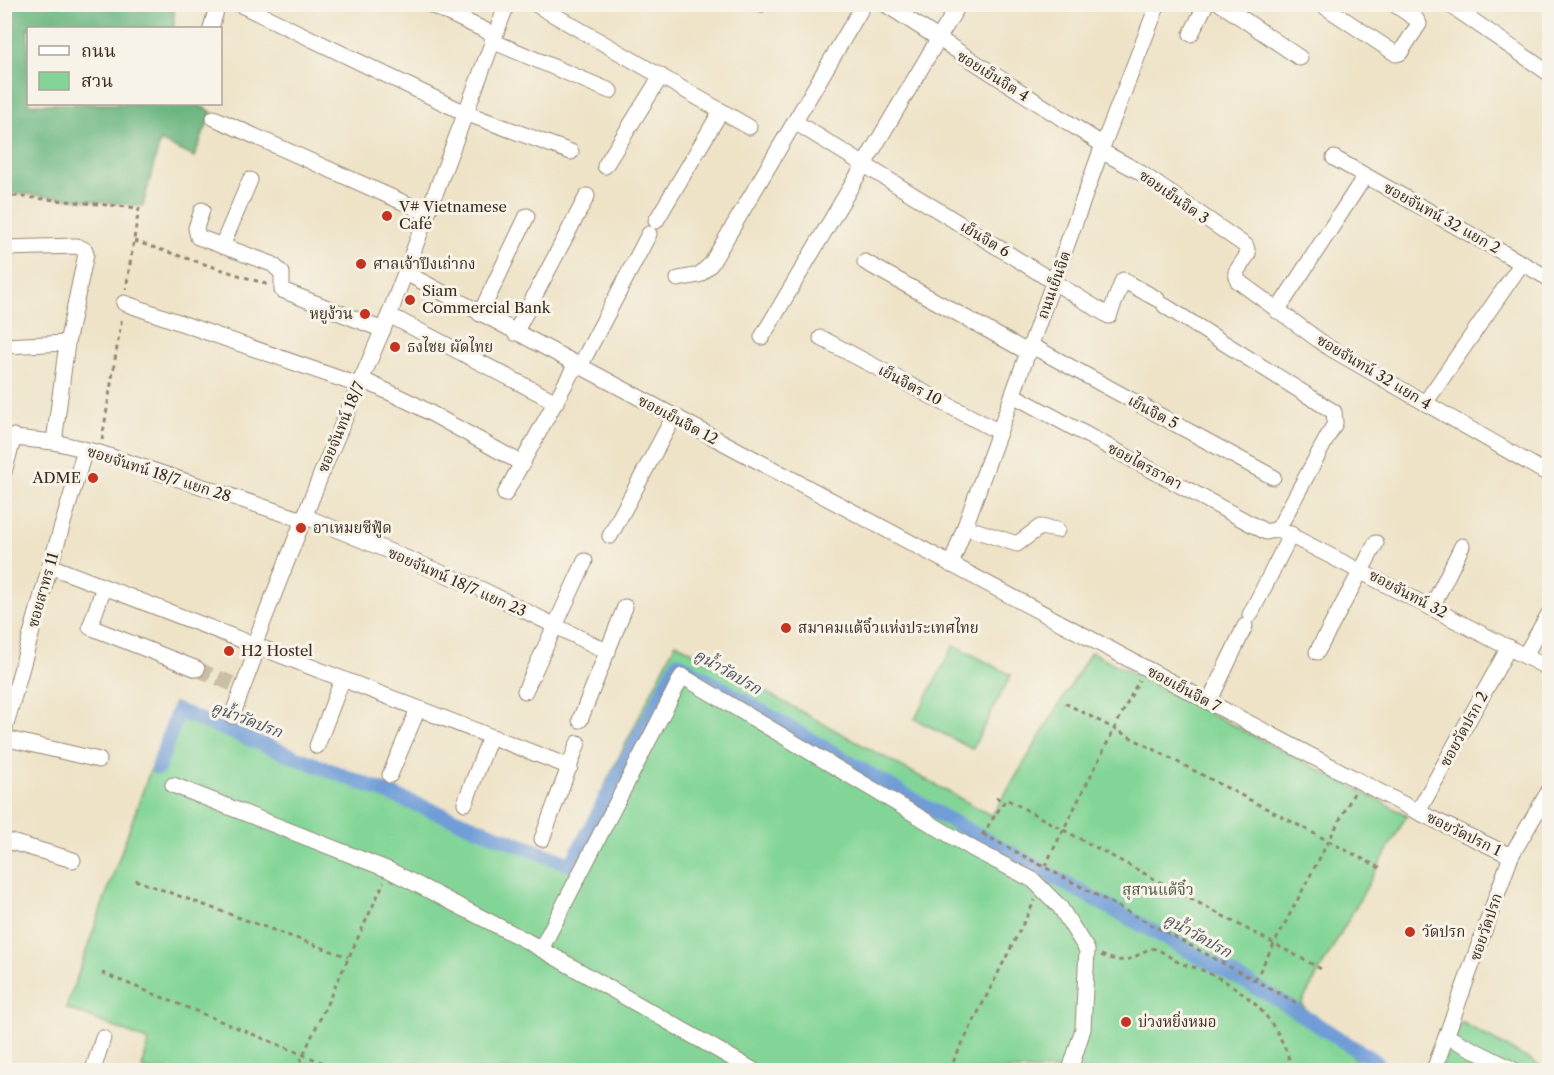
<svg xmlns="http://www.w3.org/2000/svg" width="1554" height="1075" font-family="'Libre Caslon Text','Noto Serif Thai',serif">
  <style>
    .green { fill: #83d597; stroke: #5f805a; stroke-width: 1.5 }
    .forest { fill: #6ab680; stroke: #52704f; stroke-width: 1.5 }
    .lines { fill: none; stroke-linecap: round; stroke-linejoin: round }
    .canal { stroke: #6f9dd7; stroke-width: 15 }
    .minor-tunnel { stroke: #cabea5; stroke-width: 15; stroke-dasharray: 15 8; stroke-linecap: butt }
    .minor-casing { stroke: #948672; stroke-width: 17 }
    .path { stroke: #948672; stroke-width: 3; stroke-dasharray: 4.5 4.5; stroke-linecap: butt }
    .minor { stroke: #fff; stroke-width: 15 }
    .poi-dot { fill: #c8321e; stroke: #f7f3e8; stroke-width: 2 }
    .labels { text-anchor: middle; stroke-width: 6; stroke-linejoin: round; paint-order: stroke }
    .street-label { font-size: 15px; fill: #3b2a1e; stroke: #f7f3e8 }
    .poi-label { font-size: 15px; fill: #3b2a1e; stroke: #f7f3e8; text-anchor: start }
    .park-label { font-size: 15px; fill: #4d553c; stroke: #f7f3e8 }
    .water-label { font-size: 16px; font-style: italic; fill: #4d525f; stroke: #f7f3e8 }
  </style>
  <rect width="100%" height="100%" fill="#f7f3e8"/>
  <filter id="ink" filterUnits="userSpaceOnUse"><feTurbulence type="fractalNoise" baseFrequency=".0167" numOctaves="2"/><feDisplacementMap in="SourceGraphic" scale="12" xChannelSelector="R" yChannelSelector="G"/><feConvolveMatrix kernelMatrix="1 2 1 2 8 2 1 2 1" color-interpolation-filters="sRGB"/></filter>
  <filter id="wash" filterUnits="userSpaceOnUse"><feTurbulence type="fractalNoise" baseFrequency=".008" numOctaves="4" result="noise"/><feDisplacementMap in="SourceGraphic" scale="24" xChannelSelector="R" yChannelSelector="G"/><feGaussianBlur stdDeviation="1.35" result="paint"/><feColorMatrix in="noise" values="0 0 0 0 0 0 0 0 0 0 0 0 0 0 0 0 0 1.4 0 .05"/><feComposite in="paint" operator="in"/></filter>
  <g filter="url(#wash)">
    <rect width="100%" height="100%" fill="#eee3c7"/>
    <g class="green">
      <path d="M676,643L992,816L1091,652L1407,815L1301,1004L1366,1070H149L142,1068L149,1041L66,1008L174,703L569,857Z"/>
      <path d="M954,645L1011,675L972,749L915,719Z"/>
      <path d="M1461,1022L1548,1070H1440Z"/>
    </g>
    <path class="forest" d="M4,5H174V28H28V104H196L212,112L194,157L160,141L143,206L5,192Z"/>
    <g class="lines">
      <path class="canal" d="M158,768L178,711L571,865L678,663L926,807L1275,998L1376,1062"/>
    </g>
  </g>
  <g filter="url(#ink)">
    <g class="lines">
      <path class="minor-tunnel" d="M197,669L242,688"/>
      <defs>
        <g id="minor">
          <path d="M239,4L465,113L571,152"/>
          <path d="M429,4L495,35"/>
          <path d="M535,4L749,127"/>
          <path d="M759,4L760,5"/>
          <path d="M885,4L1103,145"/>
          <path d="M1221,4L1300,58"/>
          <path d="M1321,4L1396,54L1400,53L1419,24L1416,19L1394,4"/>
          <path d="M1449,4L1550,74"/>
          <path d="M211,28L218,4"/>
          <path d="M1191,34L1206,4"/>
          <path d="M492,41L610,91"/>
          <path d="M214,118L427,213"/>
          <path d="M795,122L1109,316L1123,280L1157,299"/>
          <path d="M1101,151L1138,171L1246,246L1248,254L1236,272L1238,281L1328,347L1550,475"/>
          <path d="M1334,158L1550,279"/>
          <path d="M605,166L661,76"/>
          <path d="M202,210L196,228L198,237L272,264L282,273V290L383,330"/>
          <path d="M656,221L721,111"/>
          <path d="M222,246L250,180"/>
          <path d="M4,248L77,246L85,250L86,254L67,343L54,442"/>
          <path d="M865,262L1029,353"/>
          <path d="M406,273L1209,702L1418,812L1511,856"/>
          <path d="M678,279L699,275L711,264L864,4"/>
          <path d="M124,303L358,385"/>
          <path d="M1165,306L1334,412L1335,423L1278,529"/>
          <path d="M1277,311L1365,176"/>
          <path d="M480,314L527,216"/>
          <path d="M389,315L556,402"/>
          <path d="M515,333L587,196"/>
          <path d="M762,337L959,4"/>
          <path d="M821,338L999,432"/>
          <path d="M4,346L67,343"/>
          <path d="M1032,346L1273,477"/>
          <path d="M579,368L649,234"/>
          <path d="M361,379L414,404L523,464"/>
          <path d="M1013,395L1266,532L1278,529"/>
          <path d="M1425,403L1522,263"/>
          <path d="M4,437L54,442L100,453L303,520"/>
          <path d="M4,472L14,436"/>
          <path d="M505,494L575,366"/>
          <path d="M304,516L483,590L608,652"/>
          <path d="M965,527L1017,544L1040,527L1057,530"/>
          <path d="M1278,529L1550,669"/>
          <path d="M610,536L673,418"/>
          <path d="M951,565L1103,145L1158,4"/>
          <path d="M50,566L570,767"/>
          <path d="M104,587L90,627L197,669"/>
          <path d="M1432,607L1462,546"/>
          <path d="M1250,615L1291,534"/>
          <path d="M254,645L322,472L389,315L507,4"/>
          <path d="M1317,652L1376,543"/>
          <path d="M1525,655L1550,612"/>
          <path d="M525,691L585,561"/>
          <path d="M1209,702L1245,626"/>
          <path d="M232,716L258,647"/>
          <path d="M580,720L625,607"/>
          <path d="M4,732L50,566L85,450"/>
          <path d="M4,738L99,760"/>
          <path d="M317,746L342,680"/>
          <path d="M390,775L418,709"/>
          <path d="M173,785L389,870L525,940L753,1070"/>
          <path d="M465,803L490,737"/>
          <path d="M1418,812L1509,647"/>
          <path d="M542,839L578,743"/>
          <path d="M4,840L73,860"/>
          <path d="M541,949L682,676L975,850L1033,880L1060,907L1087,950L1083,1029L1070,1070"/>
          <path d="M1448,1037L1514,1070"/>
          <path d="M93,1070L103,1038"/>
          <path d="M1434,1070L1511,856L1550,789"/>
        </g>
      </defs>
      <use href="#minor" class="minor-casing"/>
      <g class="path">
        <path d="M4,195L139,208L126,289"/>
        <path d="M134,241L269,285"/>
        <path d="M102,440L122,316"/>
        <path d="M1065,703L1380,868"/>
        <path d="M1008,800L1323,970"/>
        <path d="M983,834L1297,1003"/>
        <path d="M982,835L1004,802L996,797"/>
        <path d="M1045,866L1139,680"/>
        <path d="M135,880L348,957"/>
        <path d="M1101,955C1126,965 1129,960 1150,948C1162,949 1168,957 1178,962C1186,966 1196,967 1204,971C1249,990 1281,1023 1292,1070"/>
        <path d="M102,973L341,1070"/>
        <path d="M1255,980L1354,793"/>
        <path d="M296,1070L384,882"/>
        <path d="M949,1070L1035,900"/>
      </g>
      <use href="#minor" class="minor"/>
    </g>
  </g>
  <g class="poi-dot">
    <circle cx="387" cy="216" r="6"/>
    <circle cx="361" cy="264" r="6"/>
    <circle cx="410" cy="300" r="6"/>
    <circle cx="365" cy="314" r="6"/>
    <circle cx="395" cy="347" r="6"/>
    <circle cx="93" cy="478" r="6"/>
    <circle cx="301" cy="528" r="6"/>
    <circle cx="786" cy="628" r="6"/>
    <circle cx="229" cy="651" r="6"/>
    <circle cx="1410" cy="932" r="6"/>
    <circle cx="1126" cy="1022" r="6"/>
  </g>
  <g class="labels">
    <g class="street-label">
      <text transform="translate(993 76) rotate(32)" y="5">ซอยเย็นจิต 4</text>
      <text transform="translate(1174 197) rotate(35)" y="5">ซอยเย็นจิต 3</text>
      <text transform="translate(1442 218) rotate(29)" y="5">ซอยจันทน์ 32 แยก 2</text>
      <text transform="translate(985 239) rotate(31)" y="5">เย็นจิต 6</text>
      <text transform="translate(1054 285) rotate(-70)" y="5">ถนนเย็นจิต</text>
      <text transform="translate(1374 372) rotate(31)" y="5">ซอยจันทน์ 32 แยก 4</text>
      <text transform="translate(910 385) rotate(28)" y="5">เย็นจิตร 10</text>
      <text transform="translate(1153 412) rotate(28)" y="5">เย็นจิต 5</text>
      <text transform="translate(678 420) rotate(28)" y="5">ซอยเย็นจิต 12</text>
      <text transform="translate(341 427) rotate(-67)" y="5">ซอยจันทน์ 18/7</text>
      <text transform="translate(1145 466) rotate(28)" y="5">ซอยไตรธาดา</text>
      <text transform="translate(159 474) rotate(18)" y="5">ซอยจันทน์ 18/7 แยก 28</text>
      <text transform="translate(457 582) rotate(24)" y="5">ซอยจันทน์ 18/7 แยก 23</text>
      <text transform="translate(43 590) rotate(-74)" y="5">ซอยสาทร 11</text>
      <text transform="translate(1408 594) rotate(28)" y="5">ซอยจันทน์ 32</text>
      <text transform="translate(1184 689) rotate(28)" y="5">ซอยเย็นจิต 7</text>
      <text transform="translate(1464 729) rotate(-61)" y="5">ซอยวัดปรก 2</text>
      <text transform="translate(1464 834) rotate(26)" y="5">ซอยวัดปรก 1</text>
      <text transform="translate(1486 927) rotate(-71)" y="5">ซอยวัดปรก</text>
    </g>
    <g class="poi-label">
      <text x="399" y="212">V# Vietnamese<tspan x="399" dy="17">Café</tspan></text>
      <text x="373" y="269">ศาลเจ้าปึงเถ่ากง</text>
      <text x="422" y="296">Siam<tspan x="422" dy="17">Commercial Bank</tspan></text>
      <text x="353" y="319" text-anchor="end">หยูง้วน</text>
      <text x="407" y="352">ธงไชย ผัดไทย</text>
      <text x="81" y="483" text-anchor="end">ADME</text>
      <text x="313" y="533">อาเหมยซีฟู้ด</text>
      <text x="798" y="633">สมาคมแต้จิ๋วแห่งประเทศไทย</text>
      <text x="241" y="656">H2 Hostel</text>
      <text x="1422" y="937">วัดปรก</text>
      <text x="1138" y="1027">บ่วงหยิ่งหมอ</text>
    </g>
    <g class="park-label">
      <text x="1158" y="895">สุสานแต้จิ๋ว</text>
    </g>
    <g class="water-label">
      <text transform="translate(728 671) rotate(30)" y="6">คูน้ำวัดปรก</text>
      <text transform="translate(247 719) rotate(21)" y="6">คูน้ำวัดปรก</text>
      <text transform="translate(1198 935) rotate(29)" y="6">คูน้ำวัดปรก</text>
    </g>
  </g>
  <rect width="1554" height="1075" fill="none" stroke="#f7f3e8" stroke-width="24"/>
  <rect x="27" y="27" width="195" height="78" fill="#f7f3e8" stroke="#aca397" stroke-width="1.5"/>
  <rect x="39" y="46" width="30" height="9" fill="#ffffff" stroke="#aca397" stroke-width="1.5"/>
  <text x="81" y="57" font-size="18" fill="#3b2a1e">ถนน</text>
  <rect x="39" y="72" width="30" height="18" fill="#83d597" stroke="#aca397" stroke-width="1.5"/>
  <text x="81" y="87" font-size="18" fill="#3b2a1e">สวน</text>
</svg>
